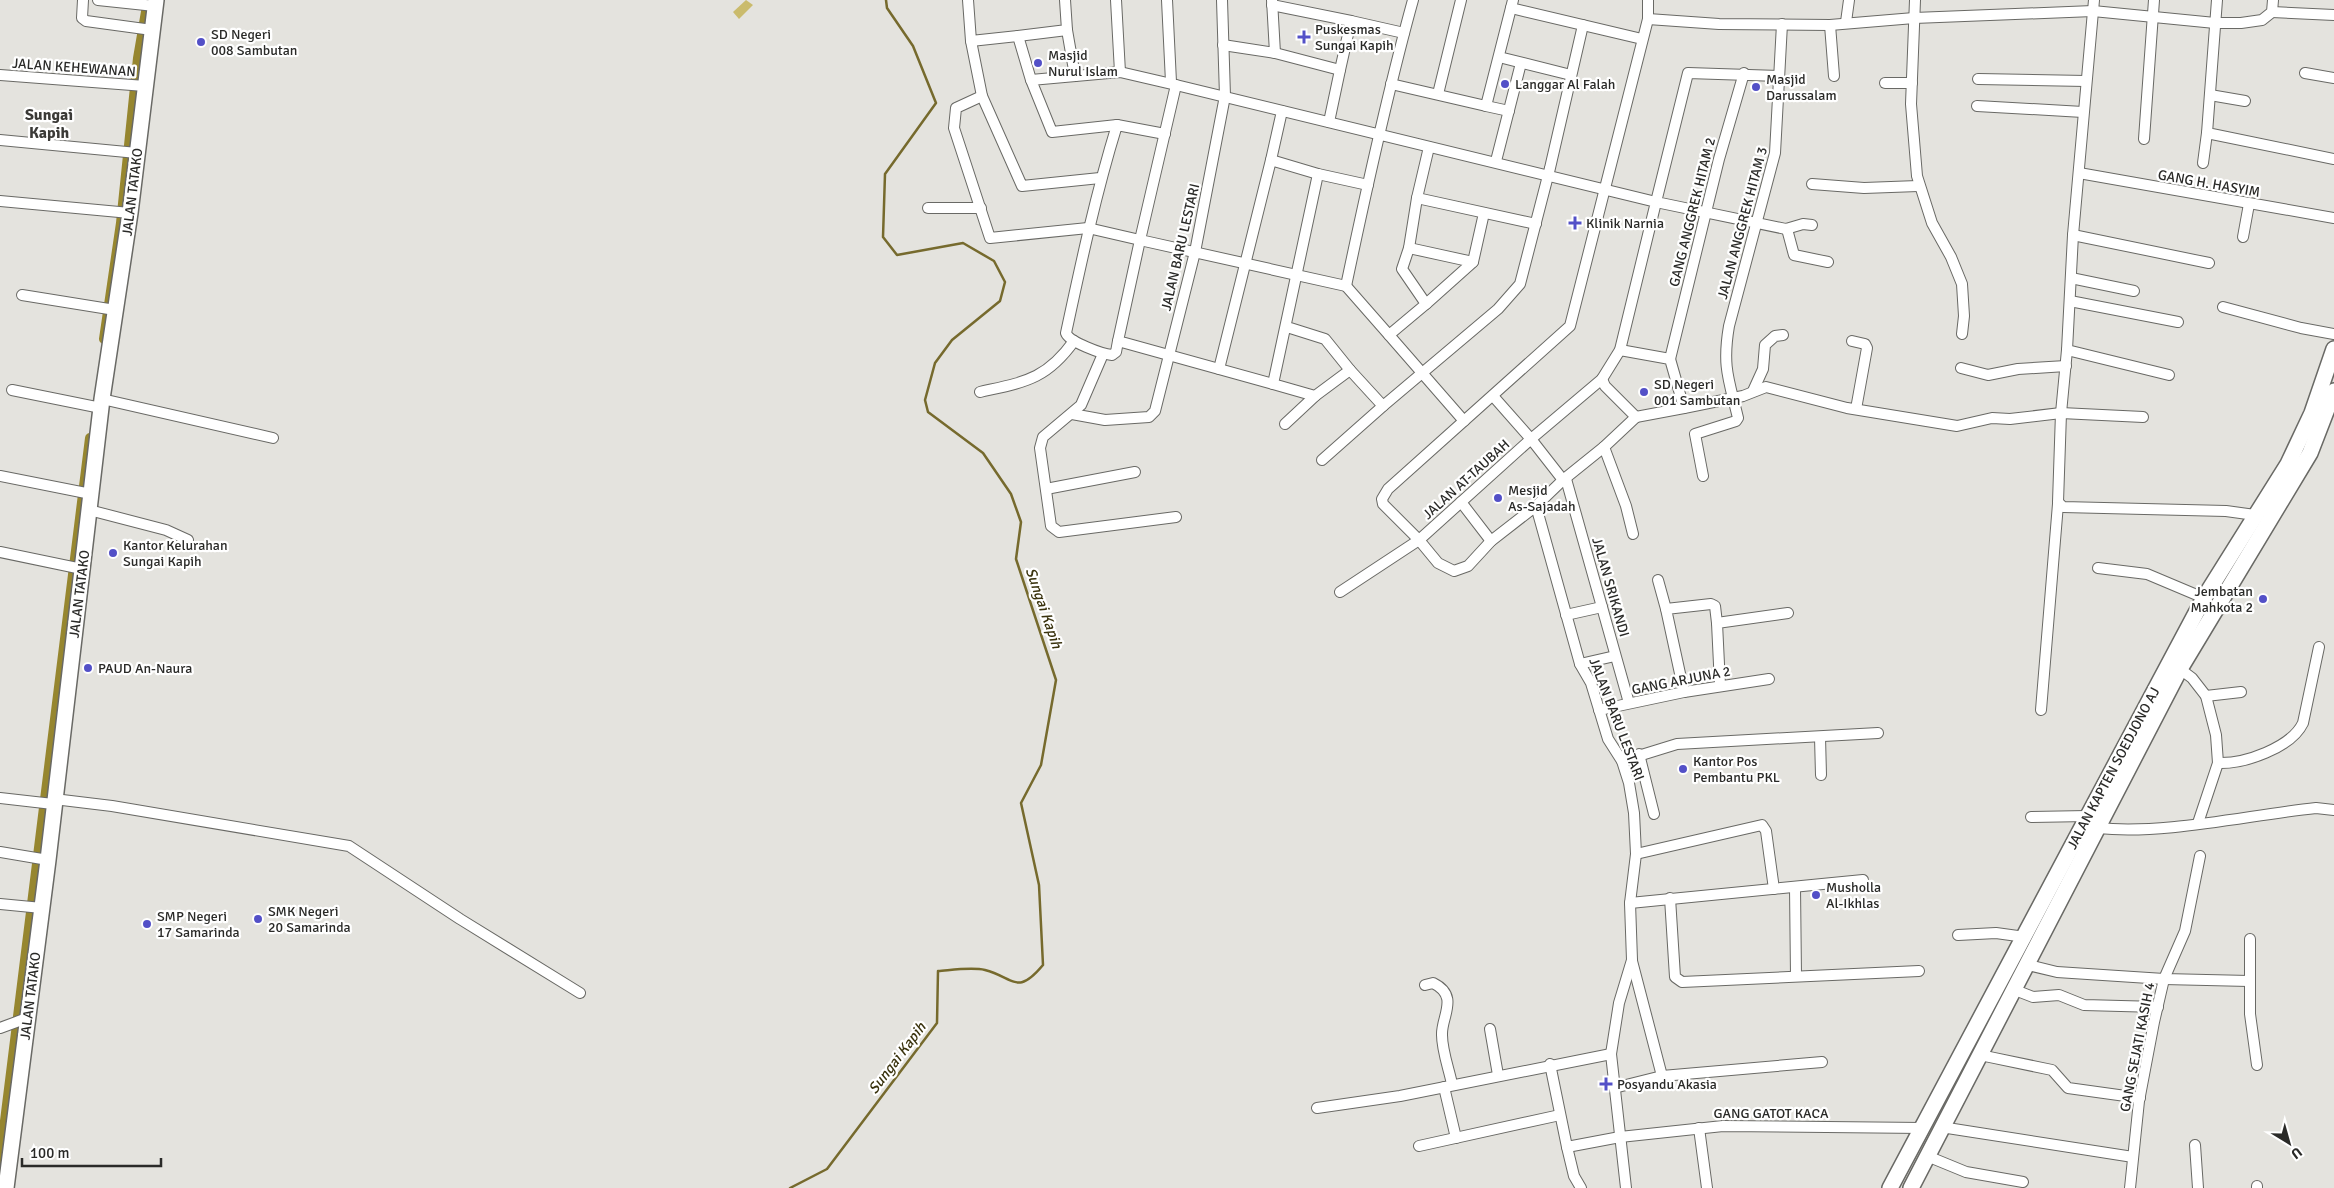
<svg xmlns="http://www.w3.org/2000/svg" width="2334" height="1188" font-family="Signika,sans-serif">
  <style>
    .green { fill: #cabb6c }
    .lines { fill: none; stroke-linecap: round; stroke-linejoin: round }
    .stream { stroke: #766a2d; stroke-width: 2.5 }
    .canal { stroke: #96862f; stroke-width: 10 }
    .street-casing { stroke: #696965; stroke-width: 12 }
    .secondary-casing { stroke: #696965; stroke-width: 18 }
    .street { stroke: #fff; stroke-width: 10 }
    .secondary { stroke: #fff; stroke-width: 15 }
    .poi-dot { fill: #5350c7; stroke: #fff; stroke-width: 2 }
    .labels { text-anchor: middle; stroke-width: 4.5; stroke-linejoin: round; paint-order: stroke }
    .poi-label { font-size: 14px; fill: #2a2a28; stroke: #fff; text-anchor: start }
    .street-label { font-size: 14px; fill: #2a2a28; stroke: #fff }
    .water-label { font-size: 15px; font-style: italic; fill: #3a330e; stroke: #fff }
    .quarter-label { font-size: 16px; font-weight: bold; fill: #3b3a37; stroke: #fff }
  </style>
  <rect width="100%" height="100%" fill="#e4e3de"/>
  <path class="green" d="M746,0L753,5L739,19L733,12Z"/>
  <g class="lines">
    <path class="stream" d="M790,1188L827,1169L937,1023L938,971C952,970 972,967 985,970C1015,978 1017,996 1043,965L1039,885L1021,803L1041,765L1056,680L1016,559L1021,522L1011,494L983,453L928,412L925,400L935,363L952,340L1000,301L1005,282L994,261L963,243L897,255L883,237L885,174L936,103L913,46L887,8L886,0"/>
    <g class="canal">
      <path d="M104,339L121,223L138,58L148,0"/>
      <path d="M0,1161L90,438"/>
    </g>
    <defs>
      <g id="street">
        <path d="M83,0L82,18L86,21L152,30"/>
        <path d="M98,0L155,6"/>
        <path d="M968,0L971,41L1018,36L1031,80"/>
        <path d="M1116,0L1120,72"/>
        <path d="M1167,0L1171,82"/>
        <path d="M1413,0C1387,94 1366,191 1346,286L1140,240L1176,85L1656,202L1620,350L1602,379L1531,439L1493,396"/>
        <path d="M1915,0L1911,104L1917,176L1932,223L1951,257L1962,284L1964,316L1962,334"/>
        <path d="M2094,0L2073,235L2067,350L2061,413L2058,502L2063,507L2226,511L2255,515"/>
        <path d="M2217,0L2207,133L2334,159"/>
        <path d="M1272,5L1351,21L1340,70L1275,53"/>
        <path d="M1511,8L1642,39"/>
        <path d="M2272,12L2334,15"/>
        <path d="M1648,19L1719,24L1830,25L1914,18L2093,11L2215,23H2241L2262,20L2272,12L2273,0"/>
        <path d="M1351,21L1404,33"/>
        <path d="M1846,22L1849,0"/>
        <path d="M1830,25L1834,76"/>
        <path d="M1067,30L1075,76"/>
        <path d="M1018,36L1067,30L1065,0"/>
        <path d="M971,41L982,96L1022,186L1100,178"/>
        <path d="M1223,45L1275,53L1272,0"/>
        <path d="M1499,57L1571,75"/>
        <path d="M2305,73L2334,78"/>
        <path d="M0,75L145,86"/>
        <path d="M1779,76L1688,73L1656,202L1786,229L1803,224L1812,225"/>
        <path d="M1978,79L2086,81"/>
        <path d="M1885,83H1912"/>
        <path d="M1391,84L1486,106L1513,0"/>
        <path d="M1438,94L1461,0"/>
        <path d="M2210,95L2245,101"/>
        <path d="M982,96L956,108L954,128L990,238L1088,228L1140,240L1118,341L1273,384"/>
        <path d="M1486,106L1509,111"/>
        <path d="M1977,106L2083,112"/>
        <path d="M1329,122L1340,70"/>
        <path d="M1117,125L1052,132L1031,80L1120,72L1176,85"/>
        <path d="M2144,139L2154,0"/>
        <path d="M0,140L137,153"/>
        <path d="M1271,160L1282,111"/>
        <path d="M1496,161L1521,63"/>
        <path d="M2203,163L2207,133"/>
        <path d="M2079,173L2334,218"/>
        <path d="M1812,184L1864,188L1918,186"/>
        <path d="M1417,198L1536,224"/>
        <path d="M0,201L130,213"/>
        <path d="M928,208H981"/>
        <path d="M1787,229L1794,255L1828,262"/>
        <path d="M2073,235L2209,263"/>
        <path d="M2243,237L2249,204"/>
        <path d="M1409,248L1473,262L1426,304"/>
        <path d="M1473,262L1484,213"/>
        <path d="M2071,278L2134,291"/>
        <path d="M1346,286L1389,335L1426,304L1402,269L1409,248L1417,198L1429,147"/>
        <path d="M22,295L115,310"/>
        <path d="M2070,301L2178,322"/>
        <path d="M2223,307L2301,328L2334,334"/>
        <path d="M1287,327L1325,339L1350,370L1315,396L1273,384L1318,174"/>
        <path d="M1389,335L1464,421"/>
        <path d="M1118,341L1116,352L1112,355C1102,354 1069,342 1066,333C1081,263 1096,193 1117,125L1165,134"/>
        <path d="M1852,341L1865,344L1867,348L1856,409"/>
        <path d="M1620,350L1670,359L1684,408L1636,417"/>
        <path d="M2067,350L2169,375"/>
        <path d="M1103,354L1081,405L1043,437L1040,448L1051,526L1059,532L1176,517"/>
        <path d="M1670,359L1719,159L1744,73"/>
        <path d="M1961,368L1988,375L2018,369L2066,366"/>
        <path d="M1219,369L1271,160L1318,174L1368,185"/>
        <path d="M1350,370L1383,406L1498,309L1520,284L1550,168L1583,25"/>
        <path d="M1602,379L1605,386L1636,417L1604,447"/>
        <path d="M12,390L101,408"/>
        <path d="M1753,391L1763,369L1765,345L1775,336L1783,335"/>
        <path d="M980,392C1024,382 1046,380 1074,341"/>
        <path d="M102,399L273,438"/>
        <path d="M1684,408L1743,396L1766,387L1847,408L1957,426L1992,418L2010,419L2061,413L2143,417"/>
        <path d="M1072,414L1105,420L1149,417L1155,411L1195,252L1225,96L1222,0"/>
        <path d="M1285,424L1315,396"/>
        <path d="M1322,460L1383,406"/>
        <path d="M0,476L91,494"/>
        <path d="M1703,476L1695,434L1736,421L1738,418C1729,380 1722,367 1729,326L1775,153L1782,24"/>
        <path d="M1566,479L1629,703"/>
        <path d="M1046,489L1135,472"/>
        <path d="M1461,502L1491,541"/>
        <path d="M1536,506L1563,480L1604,447L1626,506L1633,534"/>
        <path d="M89,510L166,530L188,540"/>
        <path d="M0,552L82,569"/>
        <path d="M2098,568L2147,574L2204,598"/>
        <path d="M1658,580L1666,609"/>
        <path d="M1340,592L1419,540L1531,439L1563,480"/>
        <path d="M1566,615L1602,607"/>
        <path d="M1580,664L1615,656"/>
        <path d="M2180,669L2192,678L2206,696L2216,735L2218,763L2198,823"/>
        <path d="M1720,685L1717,623L1788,613"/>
        <path d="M1684,692L1666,609L1711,604L1715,606L1717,623"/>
        <path d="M2206,696L2241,692"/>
        <path d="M1599,710L1684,692L1769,679"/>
        <path d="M2041,710L2058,504"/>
        <path d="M1820,737L1821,775"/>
        <path d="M1639,754L1654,814"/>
        <path d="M1622,761L1677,744L1878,733"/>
        <path d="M2218,763C2244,764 2291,748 2303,723L2319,647"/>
        <path d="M0,798L53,804"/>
        <path d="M54,799L112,806L349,846L460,919L580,993"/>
        <path d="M2031,817L2087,816"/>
        <path d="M2098,828C2165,835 2248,815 2316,808L2334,810"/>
        <path d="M0,852L48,860"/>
        <path d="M1636,854L1762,825L1766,831L1774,889"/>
        <path d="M1795,888L1796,976"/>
        <path d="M1670,898L1675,977L1682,982L1919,971"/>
        <path d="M1630,903L1863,880"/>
        <path d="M0,904L42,908"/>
        <path d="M1958,935L1996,933L2025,937"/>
        <path d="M2250,939V1014L2257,1065"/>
        <path d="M1632,961L1662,1076"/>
        <path d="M2028,965L2057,972L2164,979L2249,981"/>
        <path d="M1425,985L1433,983C1460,996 1441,1017 1442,1035C1442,1051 1449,1069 1452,1084"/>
        <path d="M2015,990L2033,997L2059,995L2084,1005L2158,1007"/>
        <path d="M0,1028L27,1018"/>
        <path d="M1490,1029L1498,1075"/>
        <path d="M1980,1055L2052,1070L2068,1088L2140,1098"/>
        <path d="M1550,1064L1567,1147L1620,1137L1723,1126L1923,1128"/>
        <path d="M1444,1087L1456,1138"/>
        <path d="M1614,1088L1662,1076L1822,1062"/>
        <path d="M1317,1108L1400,1096L1611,1054"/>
        <path d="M1941,1127L2133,1157"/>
        <path d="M1699,1128L1707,1188"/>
        <path d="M2195,1145L2198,1188"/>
        <path d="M1419,1146L1560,1115"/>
        <path d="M1567,1147L1574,1176L1581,1188"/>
        <path d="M1927,1156L1966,1172L2023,1182"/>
        <path d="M2257,1186V1188"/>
        <path d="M1626,1188L1611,1054L1619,1003L1632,960L1630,903L1636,854L1634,813L1629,783L1622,761L1608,739L1591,683L1580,664L1536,506L1491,541L1468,566L1454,571L1438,563L1419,540L1383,504L1382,499L1388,489L1570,326L1648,19V0"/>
        <path d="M2130,1188L2139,1101L2154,1022L2164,979L2185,931L2200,856"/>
      </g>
      <g id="secondary">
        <path d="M6,1188L48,860L102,399L130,213L156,0"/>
        <path d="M1890,1188L2204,598L2288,464L2312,413L2334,349"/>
        <path d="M1911,1188L2180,669L2310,453L2334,391"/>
      </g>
    </defs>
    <use href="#street" class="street-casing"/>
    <use href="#secondary" class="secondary-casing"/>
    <use href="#street" class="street"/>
    <use href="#secondary" class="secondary"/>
  </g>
  <g class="poi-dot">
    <path d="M1301.5 29.5h5v5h5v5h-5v5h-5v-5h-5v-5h5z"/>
    <circle cx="201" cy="42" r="5"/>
    <circle cx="1038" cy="63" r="5"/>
    <circle cx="1505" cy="84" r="5"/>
    <circle cx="1756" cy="87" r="5"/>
    <path d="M1572.5 215.5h5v5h5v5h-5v5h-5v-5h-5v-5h5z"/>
    <circle cx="1644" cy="392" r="5"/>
    <circle cx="1498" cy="498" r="5"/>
    <circle cx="113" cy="553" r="5"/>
    <circle cx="2263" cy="599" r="5"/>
    <circle cx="88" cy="668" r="5"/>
    <circle cx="1683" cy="769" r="5"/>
    <circle cx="1816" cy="895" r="5"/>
    <circle cx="258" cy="919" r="5"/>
    <circle cx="147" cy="924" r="5"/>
    <path d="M1603.5 1076.5h5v5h5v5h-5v5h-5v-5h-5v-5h5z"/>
  </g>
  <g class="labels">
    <g class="poi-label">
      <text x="1315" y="34">Puskesmas<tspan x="1315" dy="16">Sungai Kapih</tspan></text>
      <text x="211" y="39">SD Negeri<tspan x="211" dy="16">008 Sambutan</tspan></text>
      <text x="1048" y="60">Masjid<tspan x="1048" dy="16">Nurul Islam</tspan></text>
      <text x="1766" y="84">Masjid<tspan x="1766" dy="16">Darussalam</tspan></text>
      <text x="1515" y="89">Langgar Al Falah</text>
      <text x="1586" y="228">Klinik Narnia</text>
      <text x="1654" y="389">SD Negeri<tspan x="1654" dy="16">001 Sambutan</tspan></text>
      <text x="1508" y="495">Mesjid<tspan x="1508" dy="16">As-Sajadah</tspan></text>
      <text x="123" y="550">Kantor Kelurahan<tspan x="123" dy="16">Sungai Kapih</tspan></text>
      <text x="2253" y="596" text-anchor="end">Jembatan<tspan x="2253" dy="16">Mahkota 2</tspan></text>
      <text x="98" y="673">PAUD An-Naura</text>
      <text x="1693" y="766">Kantor Pos<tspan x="1693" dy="16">Pembantu PKL</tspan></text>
      <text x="1826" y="892">Musholla<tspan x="1826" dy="16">Al-Ikhlas</tspan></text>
      <text x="268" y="916">SMK Negeri<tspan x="268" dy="16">20 Samarinda</tspan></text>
      <text x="157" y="921">SMP Negeri<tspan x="157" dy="16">17 Samarinda</tspan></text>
      <text x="1617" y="1089">Posyandu Akasia</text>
    </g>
    <g class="street-label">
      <text transform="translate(74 67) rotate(4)" y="5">JALAN KEHEWANAN</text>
      <text transform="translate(2209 183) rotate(10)" y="5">GANG H. HASYIM</text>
      <text transform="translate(132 192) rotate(-83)" y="5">JALAN TATAKO</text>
      <text transform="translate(1692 212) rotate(-76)" y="5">GANG ANGGREK HITAM 2</text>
      <text transform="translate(1742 223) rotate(-75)" y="5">JALAN ANGGREK HITAM 3</text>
      <text transform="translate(1180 247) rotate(-77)" y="5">JALAN BARU LESTARI</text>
      <text transform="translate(1466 479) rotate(-42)" y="5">JALAN AT-TAUBAH</text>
      <text transform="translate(1611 587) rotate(74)" y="5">JALAN SRIKANDI</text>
      <text transform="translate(79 594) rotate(-83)" y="5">JALAN TATAKO</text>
      <text transform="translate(1681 680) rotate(-11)" y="5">GANG ARJUNA 2</text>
      <text transform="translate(1617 719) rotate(69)" y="5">JALAN BARU LESTARI</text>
      <text transform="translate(2113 768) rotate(-62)" y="5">JALAN KAPTEN SOEDJONO AJ</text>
      <text transform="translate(30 996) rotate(-83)" y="5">JALAN TATAKO</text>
      <text transform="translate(2137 1047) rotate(-79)" y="5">GANG SEJATI KASIH 4</text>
      <text x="1771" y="1118">GANG GATOT KACA</text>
    </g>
    <g class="water-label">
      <text transform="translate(1044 608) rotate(71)" y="5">Sungai Kapih</text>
      <text transform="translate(897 1058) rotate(-53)" y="5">Sungai Kapih</text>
    </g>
    <g class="quarter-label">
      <text x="49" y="120">Sungai<tspan x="49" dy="18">Kapih</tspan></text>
    </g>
  </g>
  <g transform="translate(2289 1143) rotate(143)" stroke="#ffffff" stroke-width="4" paint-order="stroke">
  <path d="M0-4L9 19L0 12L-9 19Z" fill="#2a2a28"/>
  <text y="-8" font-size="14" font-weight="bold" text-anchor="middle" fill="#2a2a28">U</text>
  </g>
  <path d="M22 1158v8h139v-8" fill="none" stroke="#2a2a28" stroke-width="2.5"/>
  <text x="30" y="1158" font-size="15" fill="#2a2a28" stroke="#ffffff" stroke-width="4" paint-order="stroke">100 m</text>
</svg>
